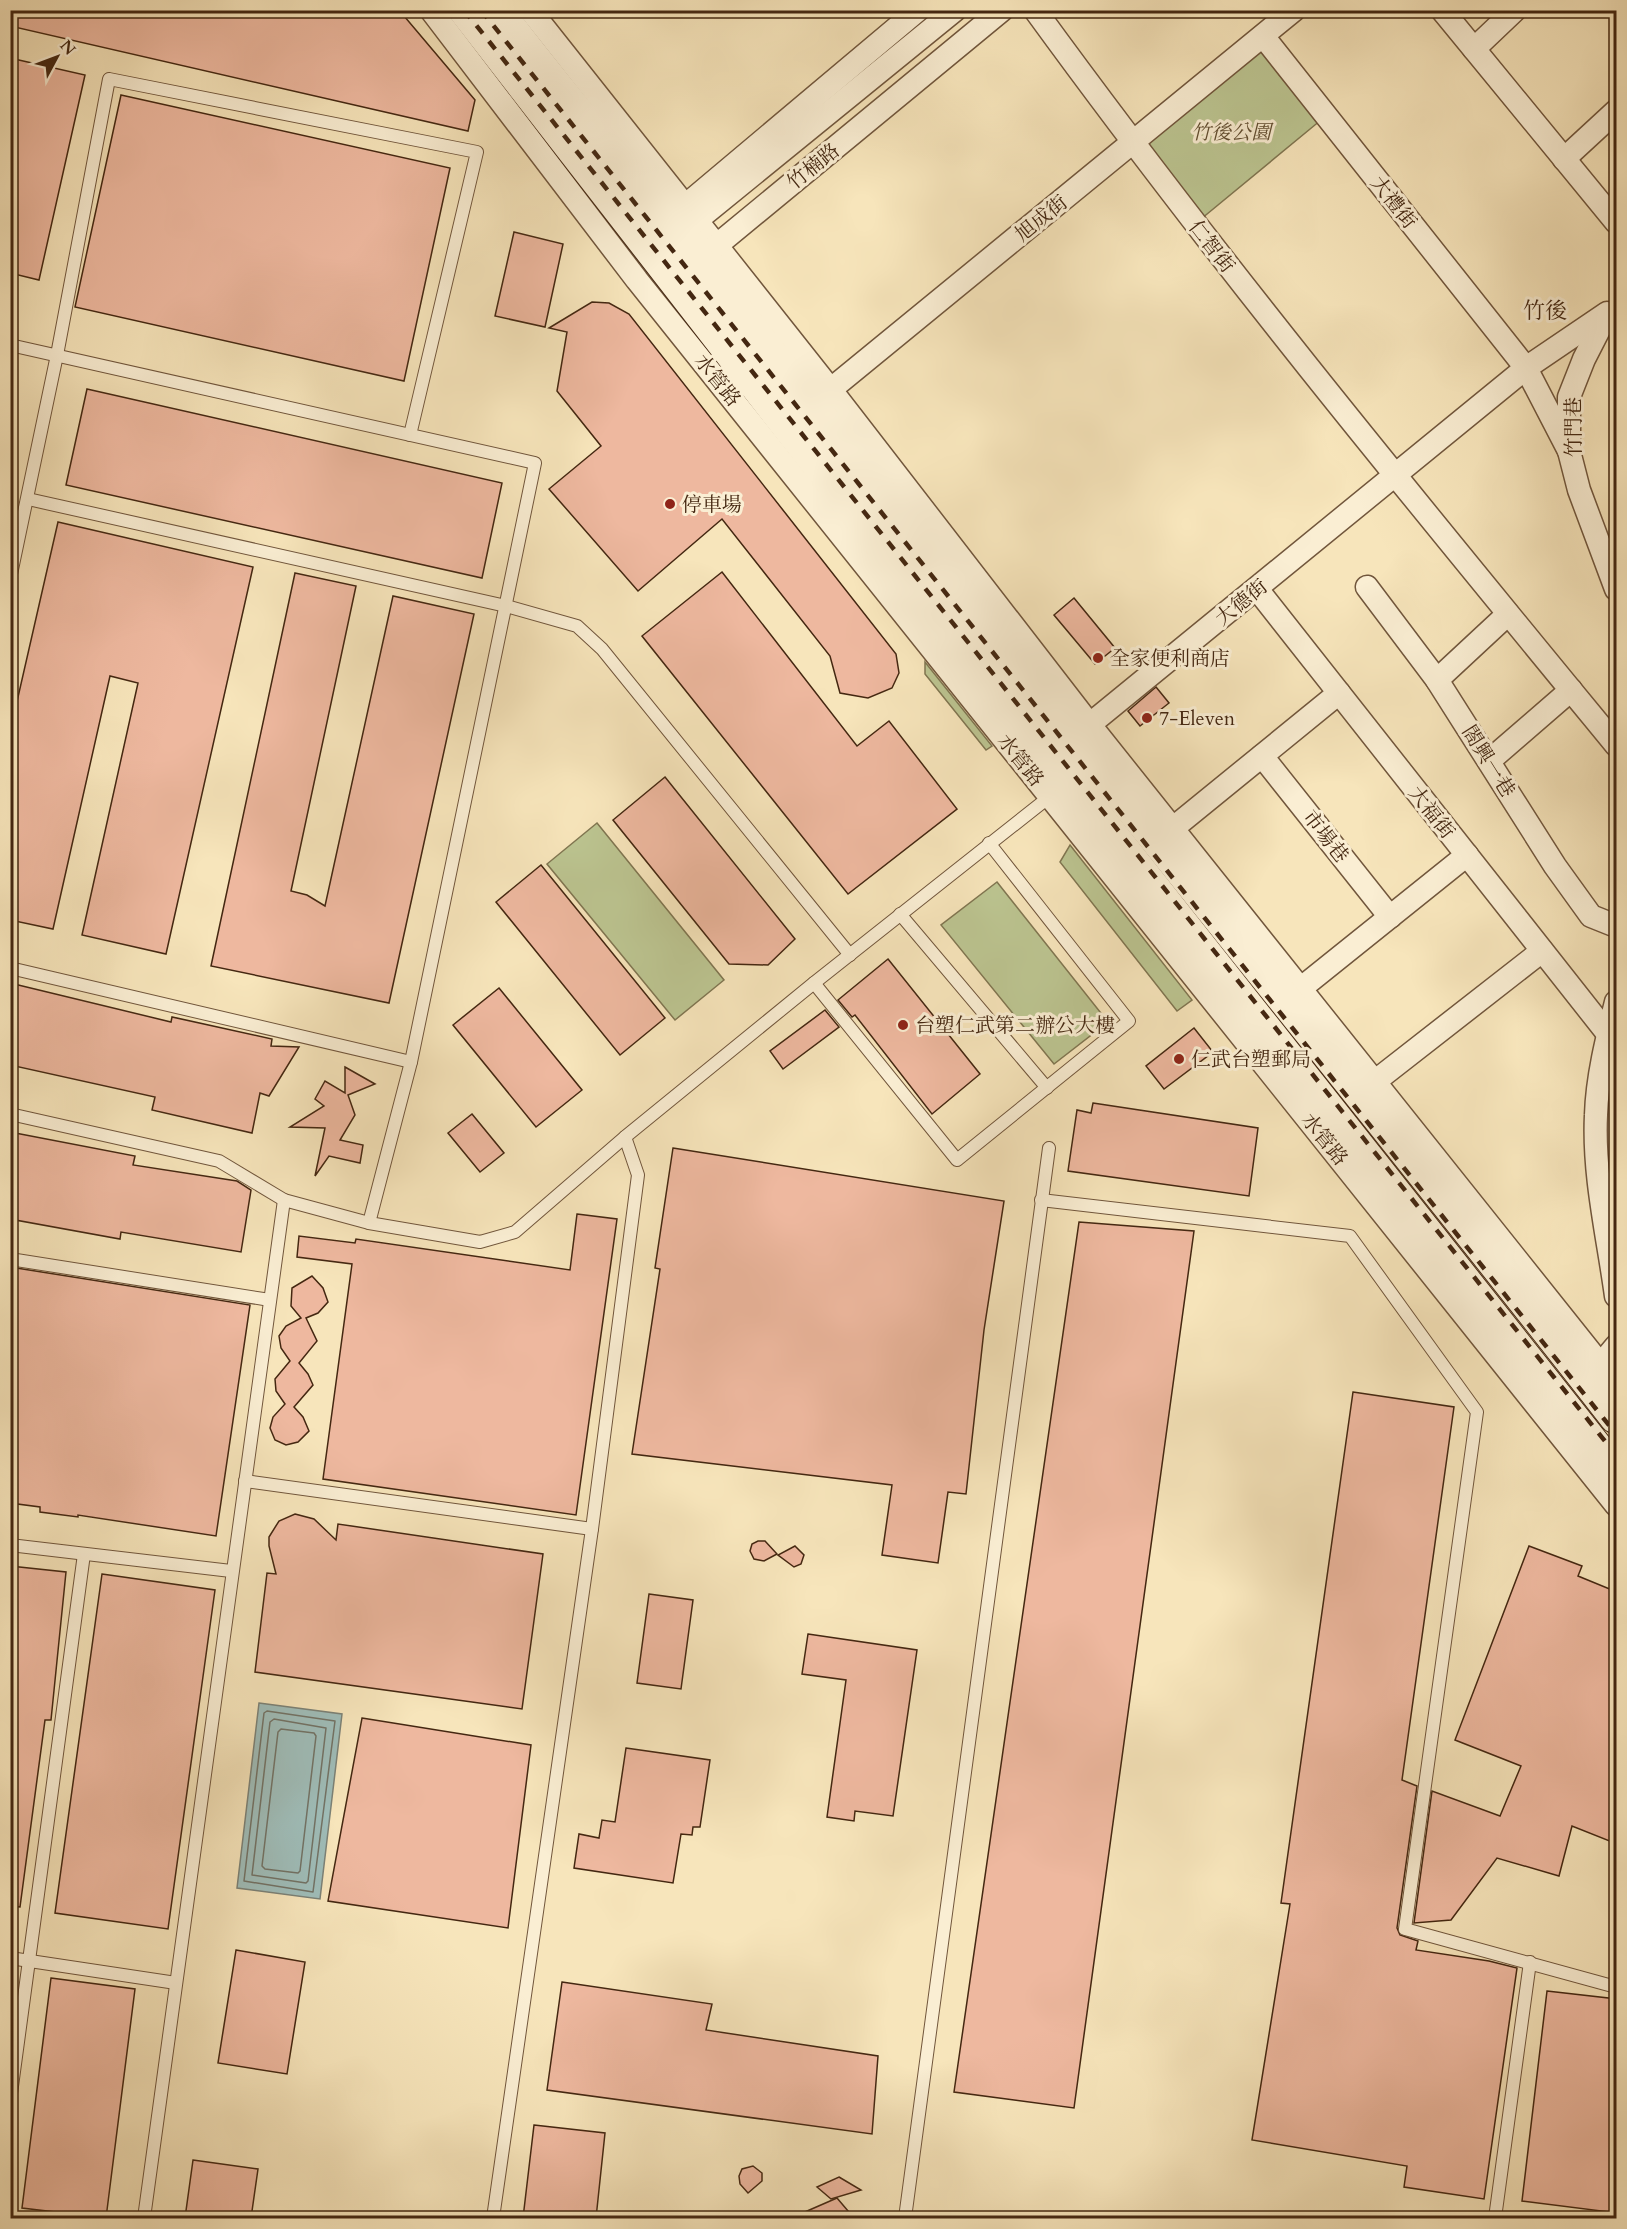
<svg xmlns="http://www.w3.org/2000/svg" width="1627" height="2229" font-family="Cardo,'Noto Serif TC',serif">
  <style>
    .green { fill: #bcc591; stroke: #807651; stroke-width: 1.5 }
    .water { fill: #9fbdb9; stroke: #7b8176; stroke-width: 1.5 }
    .lines { fill: none; stroke-linecap: round; stroke-linejoin: round }
    .shore { stroke: #727265; stroke-width: 1.5 }
    .building { fill: #eeb89f; stroke: #442711; stroke-width: 1.5 }
    .lane-casing { stroke: #71563c; stroke-width: 14 }
    .street-casing { stroke: #71563c; stroke-width: 25 }
    .secondary-casing { stroke: #442711; stroke-width: 35 }
    .lane { stroke: #faeed3; stroke-width: 12 }
    .street { stroke: #faeed3; stroke-width: 22 }
    .secondary { stroke: #faeed3; stroke-width: 33 }
    .rail { stroke: #442711; stroke-width: 4.5; stroke-dasharray: 10 10; stroke-linecap: butt }
    .poi-dot { fill: #8f2418; stroke: #faeed3; stroke-width: 2 }
    .labels { text-anchor: middle; stroke-width: 6; stroke-linejoin: round; paint-order: stroke }
    .park-label { font-size: 20px; font-style: italic; fill: #624e31; stroke: #faeed3 }
    .street-label { font-size: 20px; fill: #442711; stroke: #faeed3 }
    .poi-label { font-size: 20px; fill: #442711; stroke: #faeed3; text-anchor: start }
    .quarter-label { font-size: 22px; fill: #442711; stroke: #faeed3 }
  </style>
  <rect width="100%" height="100%" fill="#f7e5bb"/>
  <filter id="stains"><feTurbulence type="fractalNoise" baseFrequency=".00333" numOctaves="4"/><feColorMatrix values="0 0 0 0 .2 0 0 0 0 .09 0 0 0 0 .02 0 0 0 .5 -.17"/></filter>
  <radialGradient id="worn" r=".72"><stop offset=".6" stop-color="#630" stop-opacity="0"/><stop offset="1" stop-color="#630" stop-opacity=".3"/></radialGradient>
  <g class="green">
    <path d="M1261,46L1321,120L1201,219L1141,145Z"/>
    <path d="M925,662L992,746L986,750L925,674Z"/>
    <path d="M597,823L724,980L675,1020L547,864Z"/>
    <path d="M1070,845L1192,1000L1177,1011L1060,862Z"/>
    <path d="M997,882L1108,1022L1054,1064L941,925Z"/>
  </g>
  <path class="water" d="M259,1703L342,1714L320,1899L237,1888Z"/>
  <g class="lines">
    <g class="shore">
      <path d="M267,1711L335,1721L313,1892L244,1881L264,1713Z"/>
      <path d="M274,1719L326,1728L308,1881L306,1883L252,1875L270,1722Z"/>
      <path d="M281,1729L314,1733L316,1736L300,1871L298,1873L265,1869L262,1866L278,1732Z"/>
    </g>
  </g>
  <g class="building">
    <path d="M10,10H399L475,100L468,131L10,26Z"/>
    <path d="M10,58L85,75L39,280L10,273Z"/>
    <path d="M121,95L450,168L404,381L75,307Z"/>
    <path d="M514,232L563,244L545,327L495,316Z"/>
    <path d="M592,302L609,303L629,314L896,654L899,673L892,688L868,698L840,693L830,656L722,519L638,591L549,489L601,446L557,391L567,332L549,328Z"/>
    <path d="M87,389L502,483L482,578L66,485Z"/>
    <path d="M58,522L253,567L166,954L82,935L138,683L110,676L53,929L10,920V732Z"/>
    <path d="M722,572L857,746L889,721L957,809L848,894L642,636Z"/>
    <path d="M295,573L356,586L291,891L307,895L325,906L393,596L474,614L389,1003L211,966Z"/>
    <path d="M1074,598L1115,648L1095,664L1054,615Z"/>
    <path d="M1156,687L1169,703L1140,726L1128,711Z"/>
    <path d="M665,777L795,939L768,965L729,964L613,820Z"/>
    <path d="M541,865L665,1018L620,1055L496,902Z"/>
    <path d="M888,959L980,1074L932,1114L855,1015L852,1017L838,1000Z"/>
    <path d="M10,983L171,1022L172,1017L272,1039L271,1046L299,1047L269,1096L260,1093L252,1133L152,1110L155,1097L10,1065Z"/>
    <path d="M499,988L582,1090L536,1127L453,1025Z"/>
    <path d="M825,1010L839,1027L783,1069L770,1051Z"/>
    <path d="M1194,1028L1213,1052L1164,1089L1146,1066Z"/>
    <path d="M345,1067L375,1084L348,1095L355,1115L340,1140L363,1145L360,1163L329,1156L315,1176L325,1128L290,1127L324,1106L315,1099L325,1081L345,1093Z"/>
    <path d="M1093,1103L1258,1128L1249,1196L1068,1171L1077,1110L1091,1113Z"/>
    <path d="M472,1114L504,1153L480,1172L448,1133Z"/>
    <path d="M10,1132L135,1156L133,1165L237,1181L251,1190L241,1252L121,1232L120,1239L10,1219Z"/>
    <path d="M673,1148L1004,1201L984,1330L966,1494L948,1492L938,1563L882,1555L892,1485L632,1454L660,1269L655,1268Z"/>
    <path d="M577,1214L617,1219L576,1515L323,1479L352,1264L297,1257L299,1236L355,1243L356,1239L570,1270Z"/>
    <path d="M1079,1222L1194,1231L1074,2108L954,2092Z"/>
    <path d="M10,1267L250,1305L216,1536L78,1515V1517L40,1512V1507L10,1503Z"/>
    <path d="M312,1276L323,1288L328,1302L318,1313L306,1318L317,1341L299,1363L308,1374L313,1385L294,1407L303,1417L309,1431L298,1442L286,1445L275,1440L270,1428L273,1417L285,1404L276,1391L275,1379L290,1361L281,1348L279,1336L286,1326L301,1318L291,1306L292,1288Z"/>
    <path d="M1353,1392L1454,1407L1402,1780L1417,1786L1397,1928L1400,1935L1418,1941L1416,1950L1489,1961L1517,1968L1484,2199L1404,2187L1407,2166L1252,2140L1290,1904L1281,1903Z"/>
    <path d="M295,1514L314,1519L336,1540L338,1524L543,1554L522,1709L255,1672L267,1573L276,1574L269,1546V1537L279,1521Z"/>
    <path d="M758,1541H765L777,1554L764,1561L754,1559L750,1551L752,1544Z"/>
    <path d="M795,1546L804,1555L801,1564L794,1567L778,1555Z"/>
    <path d="M1529,1546L1582,1566L1578,1576L1617,1592V1844L1572,1826L1559,1876L1497,1858L1451,1920L1414,1923L1432,1791L1500,1816L1521,1766L1455,1740Z"/>
    <path d="M10,1566L66,1572L51,1720H45L20,1907L10,1906Z"/>
    <path d="M102,1574L215,1590L168,1929L55,1913Z"/>
    <path d="M649,1594L693,1600L681,1689L637,1683Z"/>
    <path d="M808,1634L917,1650L893,1816L855,1811L854,1821L827,1817L846,1680L802,1674Z"/>
    <path d="M362,1718L531,1745L508,1928L328,1901Z"/>
    <path d="M626,1748L710,1760L700,1827H693L692,1835L681,1834L673,1883L574,1868L579,1834L599,1838L602,1820L615,1822Z"/>
    <path d="M236,1950L305,1962L287,2074L218,2063Z"/>
    <path d="M51,1978L135,1989L106,2218L22,2208Z"/>
    <path d="M562,1982L712,2004L706,2030L878,2056L872,2134L547,2090Z"/>
    <path d="M1547,1991L1617,1999V2213L1522,2201Z"/>
    <path d="M534,2125L605,2133L596,2218H523Z"/>
    <path d="M193,2160L258,2169L251,2218H185Z"/>
    <path d="M753,2166L762,2173V2181L748,2193L740,2184L739,2176L742,2169Z"/>
    <path d="M839,2177L861,2190L831,2199L817,2187Z"/>
    <path d="M837,2198L854,2218H791Z"/>
  </g>
  <g class="lines">
    <defs>
      <g id="lane">
        <path d="M10,345L535,463L411,1062L369,1223"/>
        <path d="M28,499L506,606L577,626L602,649L850,955"/>
        <path d="M10,579L57,355L109,79L477,152L410,435"/>
        <path d="M900,914L1047,1088"/>
        <path d="M10,968L411,1062"/>
        <path d="M814,983L957,1160L1129,1021L989,843"/>
        <path d="M10,1114L219,1161L284,1200L369,1223L480,1242L515,1232L625,1137L814,983L1053,794"/>
        <path d="M1041,1200L1350,1236L1477,1412L1405,1929L1616,1987"/>
        <path d="M10,1259L270,1300"/>
        <path d="M245,1481L592,1529"/>
        <path d="M10,1545L231,1571"/>
        <path d="M10,1958L176,1983"/>
        <path d="M10,2101L84,1554"/>
        <path d="M144,2218L284,1200"/>
        <path d="M493,2218L592,1529L638,1175L625,1137"/>
        <path d="M905,2218L1049,1148"/>
        <path d="M1495,2218L1530,1962"/>
      </g>
      <g id="street">
        <path d="M431,10L637,280L1616,1505"/>
        <path d="M530,10L831,390L1090,725L1616,1384"/>
        <path d="M1035,10C1219,263 1418,504 1616,745"/>
        <path d="M1442,10L1616,222"/>
        <path d="M1263,36L1526,368L1569,451"/>
        <path d="M1474,49L1515,10"/>
        <path d="M1564,159L1616,111"/>
        <path d="M673,216L918,10"/>
        <path d="M686,229L955,10"/>
        <path d="M705,255L1002,10"/>
        <path d="M1607,314L1584,359L1569,397V451L1579,490L1616,589"/>
        <path d="M819,399L1294,10"/>
        <path d="M1367,587L1437,680L1555,866L1591,916L1616,926"/>
        <path d="M1257,589L1608,1034L1616,1036"/>
        <path d="M1437,680L1508,614"/>
        <path d="M1078,734L1526,368L1607,313"/>
        <path d="M1262,756L1390,917"/>
        <path d="M1489,761L1571,690"/>
        <path d="M1172,829L1339,693"/>
        <path d="M1300,989L1467,855"/>
        <path d="M1616,1002C1607,1038 1597,1078 1596,1115C1593,1175 1608,1237 1616,1296"/>
        <path d="M1364,1090L1542,951"/>
        <path d="M1601,1378V1364L1616,1346"/>
      </g>
      <g id="secondary">
        <path d="M465,10L788,426L1616,1473"/>
        <path d="M496,10C562,97 633,179 700,264C1002,652 1314,1031 1616,1417"/>
      </g>
    </defs>
    <use href="#lane" class="lane-casing"/>
    <use href="#street" class="street-casing"/>
    <use href="#secondary" class="secondary-casing"/>
    <use href="#lane" class="lane"/>
    <use href="#street" class="street"/>
    <use href="#secondary" class="secondary"/>
    <g class="rail">
      <path d="M464,10L1616,1455"/>
      <path d="M481,10L1616,1434"/>
    </g>
  </g>
  <g class="poi-dot">
    <circle cx="670" cy="504" r="6"/>
    <circle cx="1098" cy="658" r="6"/>
    <circle cx="1147" cy="718" r="6"/>
    <circle cx="903" cy="1025" r="6"/>
    <circle cx="1179" cy="1059" r="6"/>
  </g>
  <g class="labels">
    <g class="park-label">
      <text x="1231" y="139">竹後公園</text>
    </g>
    <g class="street-label">
      <text transform="translate(813 166) rotate(-39)" y="7">竹楠路</text>
      <text transform="translate(1394 202) rotate(52)" y="7">大禮街</text>
      <text transform="translate(1041 218) rotate(-39)" y="7">旭成街</text>
      <text transform="translate(1212 246) rotate(52)" y="7">仁智街</text>
      <text transform="translate(718 380) rotate(51)" y="7">水管路</text>
      <text transform="translate(1573 427) rotate(-90)" y="7">竹門巷</text>
      <text transform="translate(1241 602) rotate(-39)" y="7">大德街</text>
      <text transform="translate(1021 760) rotate(51)" y="7">水管路</text>
      <text transform="translate(1489 761) rotate(58)" y="7">閤興一巷</text>
      <text transform="translate(1432 812) rotate(52)" y="7">大福街</text>
      <text transform="translate(1326 836) rotate(52)" y="7">市場巷</text>
      <text transform="translate(1325 1139) rotate(51)" y="7">水管路</text>
    </g>
    <g class="poi-label">
      <text x="682" y="511">停車場</text>
      <text x="1110" y="665">全家便利商店</text>
      <text x="1159" y="725">7-Eleven</text>
      <text x="915" y="1032">台塑仁武第二辦公大樓</text>
      <text x="1191" y="1066">仁武台塑郵局</text>
    </g>
    <g class="quarter-label">
      <text x="1545" y="318">竹後</text>
    </g>
  </g>
  <rect width="1627" height="2229" fill="none" stroke="#f7e5bb" stroke-width="36"/>
  <rect x="12" y="12" width="1603" height="2205" fill="none" stroke="#442711" stroke-width="3"/>
  <rect x="18" y="18" width="1591" height="2193" fill="none" stroke="#442711" stroke-width="1.5"/>
  <g transform="translate(57 57) rotate(49)" stroke="#faeed3" stroke-width="4.5" paint-order="stroke">
  <path d="M0-4.5L10 22L0 15L-10 22Z" fill="#442711"/>
  <text y="-9" font-size="16" font-weight="bold" text-anchor="middle" fill="#442711">N</text>
  </g>
  <rect width="100%" height="100%" filter="url(#stains)"/>
  <rect width="100%" height="100%" fill="url(#worn)"/>
</svg>
